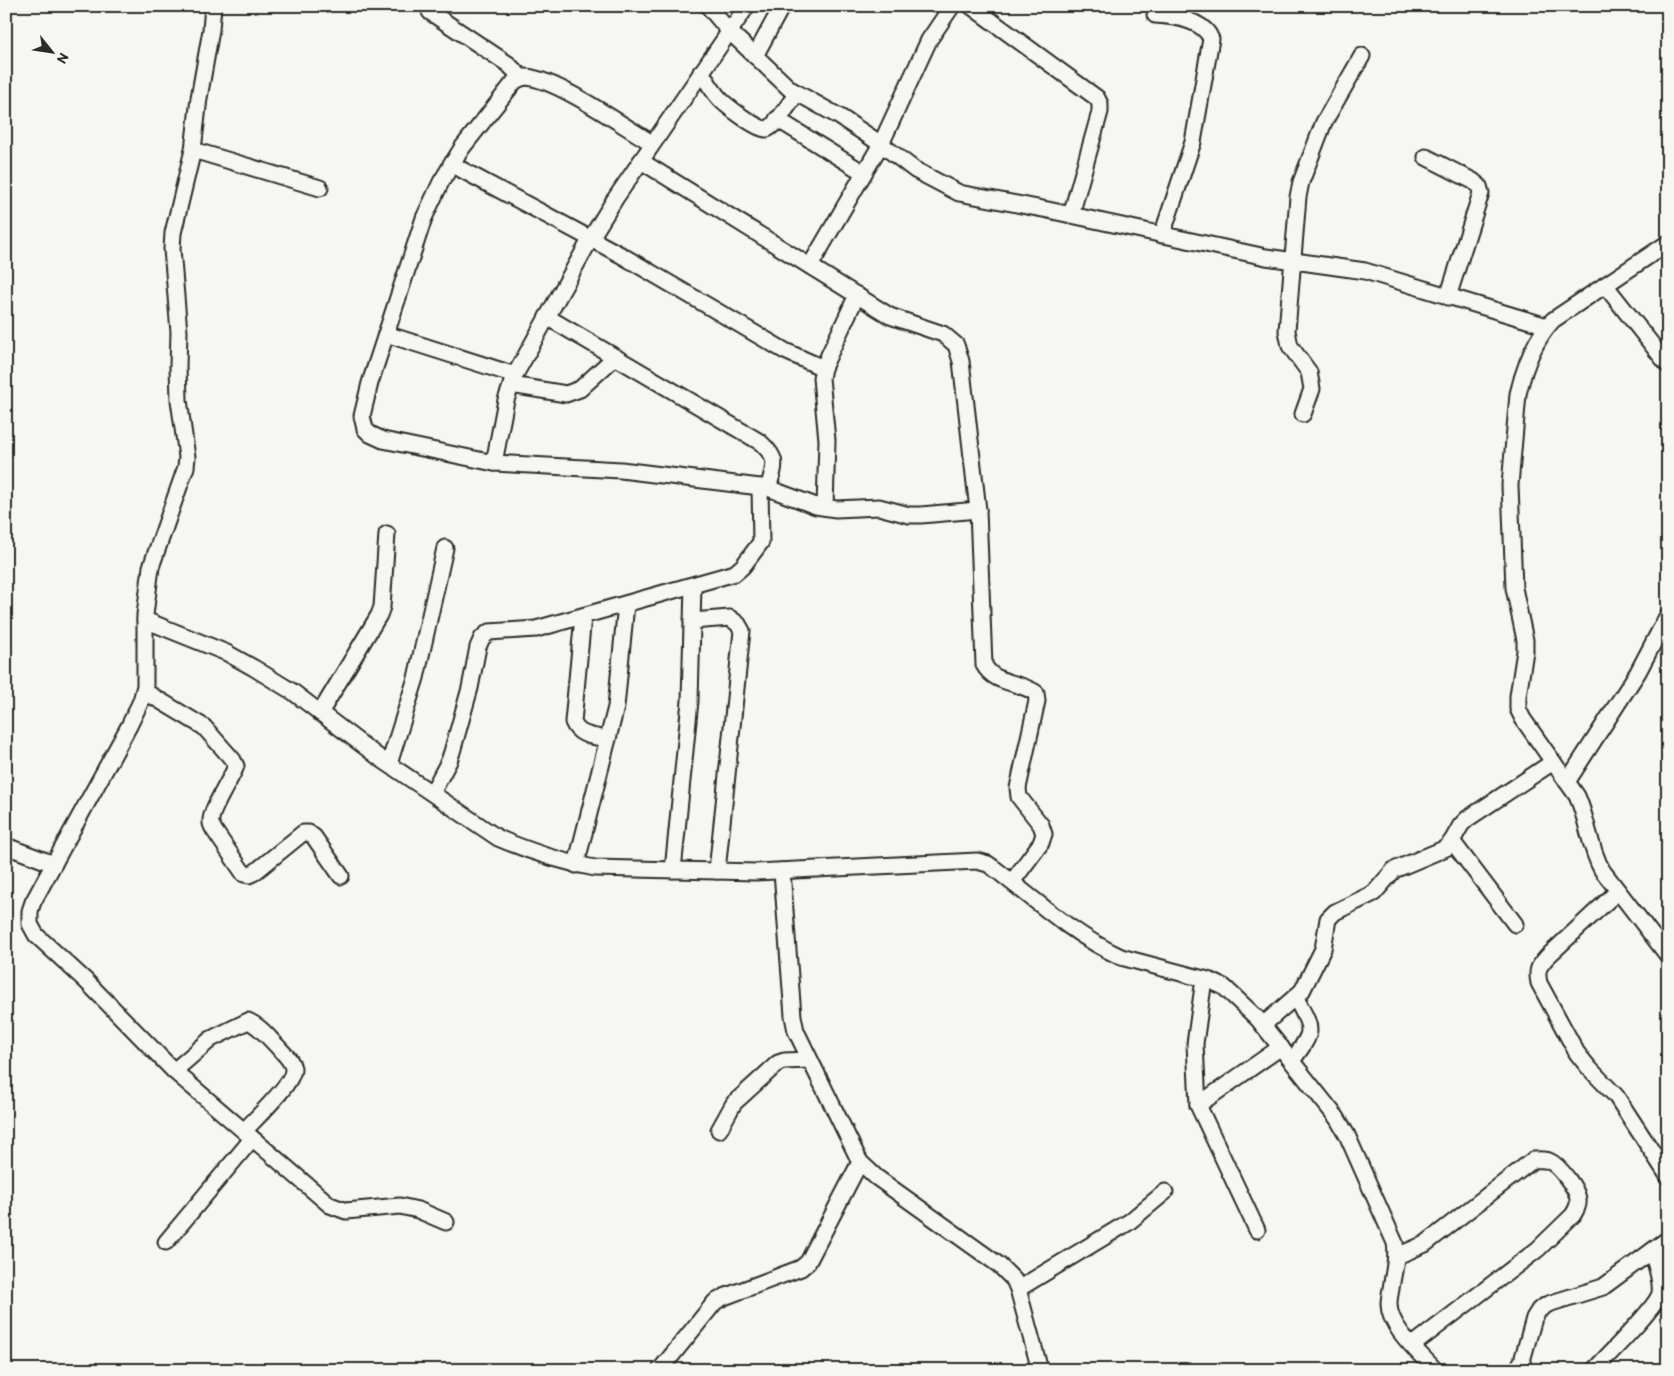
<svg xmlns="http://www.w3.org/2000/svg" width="1674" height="1376" font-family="Itim,sans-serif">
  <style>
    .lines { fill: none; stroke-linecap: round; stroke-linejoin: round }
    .street-casing { stroke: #2b2b2b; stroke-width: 19 }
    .street { stroke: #f6f6f2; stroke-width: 15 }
  </style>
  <rect width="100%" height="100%" fill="#f6f6f2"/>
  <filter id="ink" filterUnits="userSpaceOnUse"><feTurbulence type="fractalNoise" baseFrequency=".02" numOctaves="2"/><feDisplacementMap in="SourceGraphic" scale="10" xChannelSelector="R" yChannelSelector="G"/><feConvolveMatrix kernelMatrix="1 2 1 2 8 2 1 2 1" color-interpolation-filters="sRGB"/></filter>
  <g filter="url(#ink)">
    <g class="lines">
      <defs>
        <g id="street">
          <path d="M213,6L211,30L199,98L193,150L173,233L172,249L179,332L178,366L179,400L187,457L186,467L151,567L145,615V686L141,701L129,726L33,902L30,911V924L36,935L86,981L174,1071L330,1205L346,1211L400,1206L418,1210L446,1222"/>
          <path d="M708,6L729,31L790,89L840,117L881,144L915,170L959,193L1048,210L1266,257L1365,271L1547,326"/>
          <path d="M971,6L1097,98L1100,104V112L1071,215"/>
          <path d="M430,12L508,64L522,78"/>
          <path d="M1155,15C1173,16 1204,20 1211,39L1193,142L1162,235"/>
          <path d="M755,56L782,6"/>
          <path d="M701,72C707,81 712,90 719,98C725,105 759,131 767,129C776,126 791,101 797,93"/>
          <path d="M777,119L864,173"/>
          <path d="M652,143C623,126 557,79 526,77C521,77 519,79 515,81L462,148L441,182L424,218L370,383L362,416L365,429L370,434L383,440L494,463L621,470L768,488L816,506L836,509L879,507L909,515H921L978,510"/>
          <path d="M193,150L320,188"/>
          <path d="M1426,157L1473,181L1479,186L1481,193L1448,297"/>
          <path d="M641,161L890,316L943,334L956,345L961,361L978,510L984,665C995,685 1019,681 1036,693L1037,701L1018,788L1019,797L1041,825L1044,834L1041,843L1012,882"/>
          <path d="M451,164L621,255L785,351L823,368"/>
          <path d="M1668,243L1553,320C1535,339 1524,368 1518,394L1510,485L1514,588L1525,640V651L1518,696V709L1523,719L1577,796C1588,820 1589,847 1602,870L1668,956"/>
          <path d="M810,266L881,144L929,40L952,6"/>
          <path d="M1605,285L1668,365"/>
          <path d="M547,317L760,442C779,459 775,465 768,488"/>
          <path d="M386,334L515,375"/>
          <path d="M511,385L566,394L580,389L615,357"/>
          <path d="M1303,414L1312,389L1309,372L1290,346L1287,331L1298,197L1301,182L1324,122L1362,56"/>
          <path d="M494,463L506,400L515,375L591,238L615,199L747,6"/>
          <path d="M825,507L827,440L821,378L823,368L857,295"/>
          <path d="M583,616L573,722C579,737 594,736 608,739"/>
          <path d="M145,620L227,653L254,668L293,692L381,759L498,838C529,851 562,862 595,868L756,872L977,861L988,864L995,869C1035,900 1075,936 1121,957L1211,981L1224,987L1258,1019L1337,1118L1347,1135L1395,1243C1398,1259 1393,1273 1391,1289C1390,1294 1389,1299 1389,1304C1389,1328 1420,1353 1435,1370"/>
          <path d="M692,621L730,618L738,624L742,631L717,871"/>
          <path d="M144,691L204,727L233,760L236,766C231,780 209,811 211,823C211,825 213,828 214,830L244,874L249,875L255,872L303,833H309L314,837L341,876"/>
          <path d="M320,713L379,615L382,607L387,534"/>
          <path d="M389,764L416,678L445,548"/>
          <path d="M1567,782L1638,672L1668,615"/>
          <path d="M432,793L449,761L452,752L470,688L478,647L482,638L489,632L536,629L735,573L743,566L761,542L760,487"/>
          <path d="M1452,841L1515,924"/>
          <path d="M6,846L54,864"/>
          <path d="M576,865L616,707L626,604"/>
          <path d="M673,870L690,701L693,585"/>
          <path d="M782,871L793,1016L796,1031L860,1162L876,1177L999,1265L1014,1280L1018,1289L1040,1370"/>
          <path d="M1618,891L1548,956C1539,966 1536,969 1539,983L1577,1053L1589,1068L1616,1096L1668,1176"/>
          <path d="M1204,979L1195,1044L1198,1105L1257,1230"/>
          <path d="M1263,1025L1302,991L1323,949L1328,919L1335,912L1374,893L1394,870L1446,848L1452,841L1461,825L1467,819L1553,762"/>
          <path d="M1292,1061C1315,1029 1313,1032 1296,998"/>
          <path d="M174,1071L211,1039L248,1021C260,1026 268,1037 277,1046C283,1053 291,1059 293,1068C295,1082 254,1120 244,1131"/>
          <path d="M1198,1105L1281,1047"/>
          <path d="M719,1130L734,1103L778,1063L784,1061L809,1060"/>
          <path d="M166,1242L252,1139"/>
          <path d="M1397,1256L1425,1244L1533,1160C1539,1160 1544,1159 1549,1161C1559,1165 1578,1190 1578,1200C1579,1205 1576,1210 1573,1215L1538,1249L1413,1345"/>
          <path d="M1018,1289L1129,1222L1165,1192"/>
          <path d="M660,1370L715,1302L724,1297L801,1268L808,1262L860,1162"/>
          <path d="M1517,1370L1522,1361L1534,1318L1539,1310L1548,1304L1603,1287L1668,1239"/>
          <path d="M1594,1370C1606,1357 1657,1307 1660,1293C1662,1280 1655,1263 1652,1251"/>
        </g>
      </defs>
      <use href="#street" class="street-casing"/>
      <use href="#street" class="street"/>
    </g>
  </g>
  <rect width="1674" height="1376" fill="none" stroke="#f6f6f2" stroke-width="25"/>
  <rect x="12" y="12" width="1649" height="1351" fill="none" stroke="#2b2b2b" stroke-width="2" filter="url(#ink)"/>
  <g transform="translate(52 52) rotate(120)" stroke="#f6f6f2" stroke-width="4" paint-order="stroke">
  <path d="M0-4L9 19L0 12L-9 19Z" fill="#2b2b2b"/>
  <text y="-8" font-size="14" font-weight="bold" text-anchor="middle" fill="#2b2b2b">N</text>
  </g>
</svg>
